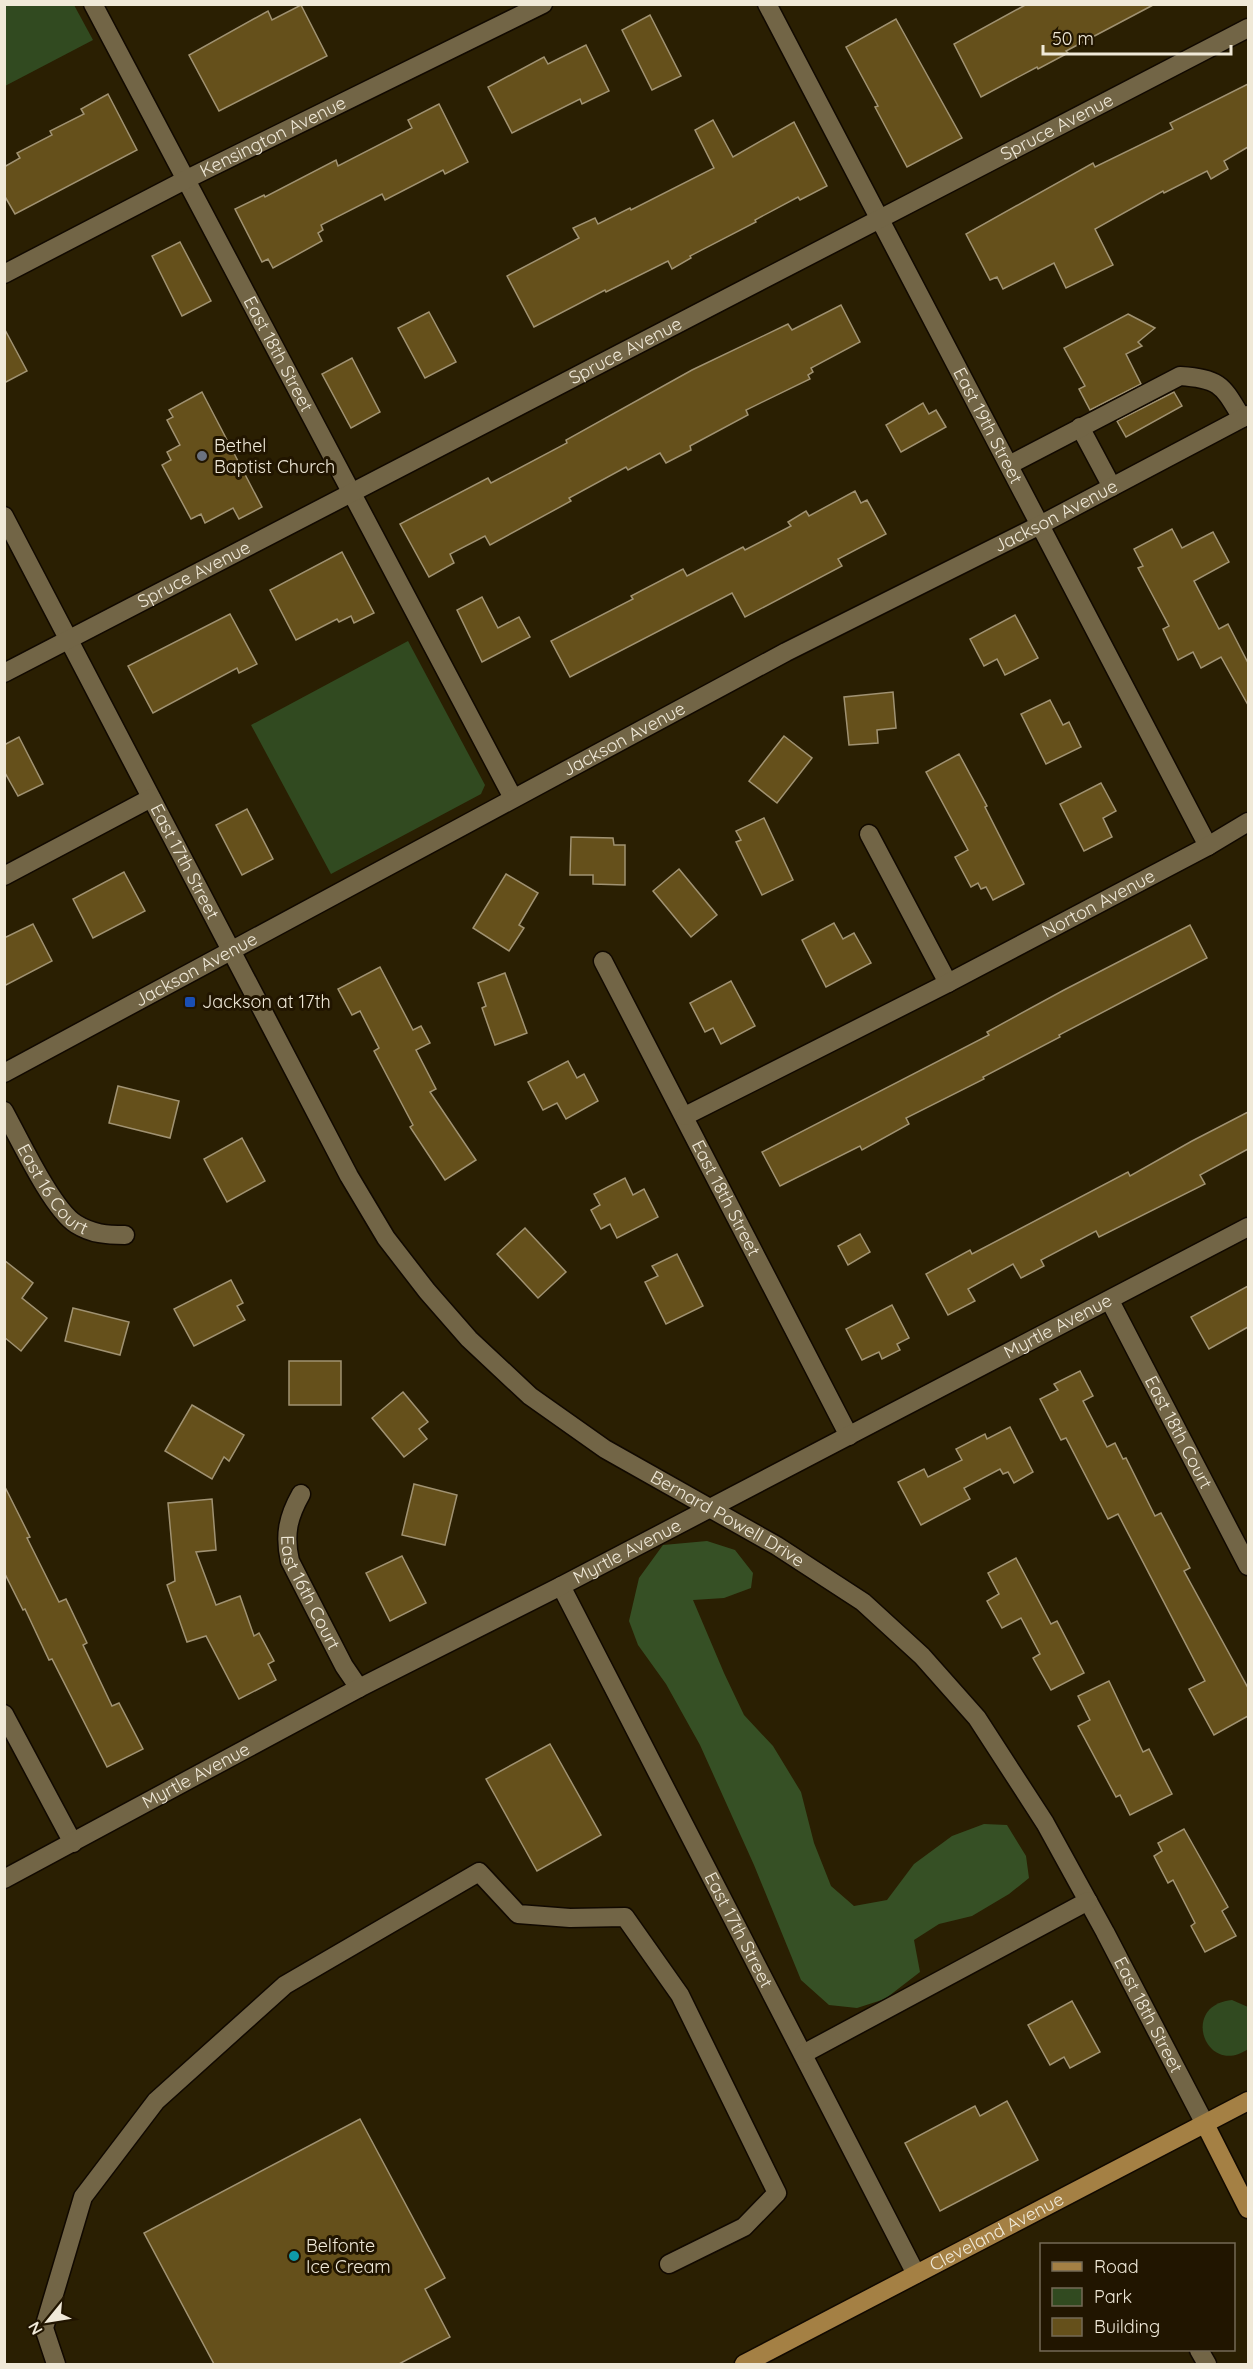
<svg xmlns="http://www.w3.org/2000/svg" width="1253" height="2369" font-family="Quicksand,sans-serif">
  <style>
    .green { fill: #314a20 }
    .forest { fill: #365025 }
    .building { fill: #65501b; stroke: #a09272; stroke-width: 1.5 }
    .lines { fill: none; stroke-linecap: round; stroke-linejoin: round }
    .minor-casing { stroke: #110900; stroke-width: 21 }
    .major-casing { stroke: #110900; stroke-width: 21 }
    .minor { stroke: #726546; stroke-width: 18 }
    .major { stroke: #a48044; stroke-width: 18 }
    .worship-dot { fill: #6b7280; stroke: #211500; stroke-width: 2 }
    .transit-dot { fill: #1a4fb4; stroke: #211500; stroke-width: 2 }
    .culture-dot { fill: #0f9aa8; stroke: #211500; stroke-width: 2 }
    .labels { text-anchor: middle; stroke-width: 6; stroke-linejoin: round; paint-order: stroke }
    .street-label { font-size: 18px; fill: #f0e9d8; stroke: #211500 }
    .poi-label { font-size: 18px; fill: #f0e9d8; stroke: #211500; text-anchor: start }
  </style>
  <rect width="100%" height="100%" fill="#2a1f02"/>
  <g class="green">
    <path d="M5,4L74,5L93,40L5,86Z"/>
    <path d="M408,641L485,785L481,794L331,874L251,725Z"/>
    <path d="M1232,2000L1248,2007V2049C1206,2078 1179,2005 1232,2000Z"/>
  </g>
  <path class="forest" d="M707,1541L735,1550L753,1573L751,1588L724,1598L693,1600L724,1673L744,1715L773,1746L801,1792L814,1843L831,1886L854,1906L887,1900L914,1864L952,1836L984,1824L1007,1825L1026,1856L1029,1878L1009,1894L972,1916L939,1924L914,1940L920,1972L885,1999L857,2008L829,2005L801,1980L754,1865L700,1745L666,1684L638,1645L629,1621L639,1578L663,1545Z"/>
  <g class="building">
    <path d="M1027,4H1155L1066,51L1068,53L1038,69L1037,67L981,97L954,44Z"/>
    <path d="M301,5L327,56L219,111L189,55L268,11L272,20Z"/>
    <path d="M650,15L681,76L652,90L622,30Z"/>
    <path d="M896,19L962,138L907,167L875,107L878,106L846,47Z"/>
    <path d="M586,45L609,91L582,104L580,99L512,133L488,87L544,57L548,64Z"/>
    <path d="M1248,84V147L1224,161L1228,169L1211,179L1207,171L1164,193L1163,191L1095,229L1113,265L1066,288L1054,263L1003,289L997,277L990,280L966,234L1093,163L1095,167L1173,129L1170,123Z"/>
    <path d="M108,94L137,150L15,214L4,195V167L20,158L17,153L52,135L50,131L84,114L81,109Z"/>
    <path d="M439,104L468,162L445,174L443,170L385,200L382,194L321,225L323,230L318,233L322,241L273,268L268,259L262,262L235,209L264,195L265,197L336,160L338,166L412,128L408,120Z"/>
    <path d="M713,120L733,157L794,122L827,186L800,200L798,197L755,220L756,222L690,256L691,258L672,269L668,261L606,292L605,290L534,327L507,276L579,238L573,228L595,218L598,224L630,208L631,210L714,168L695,130Z"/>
    <path d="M180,242L211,301L182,316L152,256Z"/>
    <path d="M841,305L860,342L811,368L813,372L808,375L810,379L746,410L748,415L690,446L691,450L666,463L660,453L628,470L626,467L569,498L571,501L490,545L485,536L450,554L454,563L429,577L400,524L488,478L491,483L567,443L566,440L692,370L788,324L792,330Z"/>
    <path d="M429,312L456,362L425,378L398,328Z"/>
    <path d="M1128,314L1155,328L1138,342L1142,346L1126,354L1141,384L1090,410L1079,389L1085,386L1064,348Z"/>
    <path d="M4,328L27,371L4,383Z"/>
    <path d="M352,358L380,412L351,428L322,374Z"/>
    <path d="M202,392L262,507L239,519L233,508L205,523L201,514L191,519L162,465L171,460L167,452L180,445L167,420L173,417L169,410Z"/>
    <path d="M1174,392L1182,406L1126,437L1117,421Z"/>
    <path d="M923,403L929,414L936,410L946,427L901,452L886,425Z"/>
    <path d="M855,491L861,503L867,500L886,534L838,559L842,566L745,617L732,593L570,677L551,641L633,599L631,596L683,569L687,576L743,547L745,550L791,526L788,522L806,511L809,516Z"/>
    <path d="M1172,529L1182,548L1213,532L1229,562L1194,581L1219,629L1228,624L1248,663V705L1221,657L1201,668L1193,652L1178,660L1163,629L1169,626L1138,568L1143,566L1134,549Z"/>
    <path d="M342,552L374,613L354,623L351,616L339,622L337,619L296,640L270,590Z"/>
    <path d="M482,597L498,628L519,617L530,637L482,662L457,610Z"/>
    <path d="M230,614L257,664L239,673L237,668L153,713L128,666Z"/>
    <path d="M1015,615L1038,658L1005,675L997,659L984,666L970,639Z"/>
    <path d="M893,692L896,728L877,730L878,743L849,745L844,697Z"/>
    <path d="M1050,700L1063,725L1069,722L1081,747L1046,764L1021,714Z"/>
    <path d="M784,736L812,758L777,803L749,781Z"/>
    <path d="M19,737L43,784L18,796L4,771V745Z"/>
    <path d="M959,754L987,806L985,807L1024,884L993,900L986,887L981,889L978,883L971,887L955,857L968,850L926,772Z"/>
    <path d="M1101,783L1116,811L1103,818L1112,837L1084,851L1060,804Z"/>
    <path d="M247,809L273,859L242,875L216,825Z"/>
    <path d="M764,818L793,880L762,895L736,842L741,840L736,831Z"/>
    <path d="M571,837L613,838L614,845H625V885L593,884V875H570Z"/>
    <path d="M679,869L717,915L691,937L653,891Z"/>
    <path d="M124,872L145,911L93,938L73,899Z"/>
    <path d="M506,874L538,893L519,925L524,928L509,951L473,928Z"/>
    <path d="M834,923L843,939L854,933L871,963L826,987L802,940Z"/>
    <path d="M33,924L52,961L4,986V938Z"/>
    <path d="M1190,925L1207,958L1059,1035L1060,1037L983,1077L984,1079L906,1118L909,1124L862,1150L860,1146L780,1186L762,1152L989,1035L987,1032L1064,990Z"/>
    <path d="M380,967L413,1030L421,1026L430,1043L416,1050L436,1089L430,1092L476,1160L445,1180L410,1127L413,1125L374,1051L379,1048L360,1011L352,1015L338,989Z"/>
    <path d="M505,973L527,1033L495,1045L482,1008L486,1006L478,983Z"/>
    <path d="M731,981L755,1026L721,1044L713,1028L705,1032L690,1003Z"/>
    <path d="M568,1061L577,1078L584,1074L598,1101L566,1119L557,1103L543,1110L528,1082Z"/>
    <path d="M118,1086L179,1101L170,1138L109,1123Z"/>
    <path d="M1248,1112V1149L1200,1175L1205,1184L1099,1237L1096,1231L1041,1260L1044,1266L1021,1278L1013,1264L968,1289L975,1301L948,1315L926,1274L970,1250L972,1254L1128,1172L1130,1176L1192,1141Z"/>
    <path d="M242,1138L265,1181L227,1202L204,1159Z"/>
    <path d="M625,1178L633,1195L644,1189L658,1217L617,1238L610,1224L601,1229L591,1210L600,1205L594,1194Z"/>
    <path d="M525,1228L566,1272L538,1298L497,1254Z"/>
    <path d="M860,1234L870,1252L848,1265L838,1246Z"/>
    <path d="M677,1254L703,1306L666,1324L645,1282L658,1276L652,1266Z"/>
    <path d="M4,1260L33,1283L22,1298L47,1318L21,1351L4,1337Z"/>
    <path d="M231,1280L243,1303L237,1306L245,1320L194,1346L174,1309Z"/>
    <path d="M1248,1286V1327L1209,1349L1191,1317Z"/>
    <path d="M892,1305L909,1338L897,1344L900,1350L882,1359L879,1352L862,1360L846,1329Z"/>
    <path d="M73,1308L129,1322L120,1355L65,1341Z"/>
    <rect x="289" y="1361" width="52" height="44"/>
    <path d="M1080,1371L1093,1396L1083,1401L1107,1447L1115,1443L1123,1459L1126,1458L1155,1516L1161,1513L1190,1568L1184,1571L1248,1688V1716L1214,1735L1189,1689L1205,1681L1118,1514L1108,1519L1066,1438L1061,1440L1040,1399L1058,1390L1054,1384Z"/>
    <path d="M403,1392L428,1422L419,1429L427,1439L404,1457L372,1418Z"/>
    <path d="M192,1405L244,1435L229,1461L224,1457L212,1479L165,1451Z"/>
    <path d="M1010,1427L1033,1472L1014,1483L1008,1472L1003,1474L1000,1469L964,1488L970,1499L921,1525L898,1482L924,1469L928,1477L962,1460L956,1449L985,1434L987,1439Z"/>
    <path d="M414,1484L457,1495L445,1545L402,1535Z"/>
    <path d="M4,1485L30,1537L27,1538L59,1602L66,1599L87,1643L83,1645L112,1706L119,1703L143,1749L107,1767L52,1659L49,1660L25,1609L23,1610L4,1572Z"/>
    <path d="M212,1499L216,1550L196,1552L216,1605L240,1596L254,1636L259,1633L274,1661L268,1664L276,1680L239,1699L206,1636L187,1642L167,1585L175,1581L168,1503Z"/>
    <path d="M402,1556L426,1603L390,1621L366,1573Z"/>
    <path d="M1016,1558L1051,1624L1057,1621L1084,1673L1051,1690L1033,1658L1040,1654L1021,1618L1002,1628L987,1601L999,1594L988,1573Z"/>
    <path d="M1109,1681L1143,1752L1149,1749L1172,1794L1130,1815L1120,1795L1116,1797L1078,1726L1090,1720L1078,1696Z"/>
    <path d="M550,1744L601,1835L537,1871L486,1779Z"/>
    <path d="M1184,1829L1228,1907L1222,1911L1236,1936L1205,1952L1191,1926L1195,1923L1173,1880L1168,1883L1154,1856L1162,1851L1158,1843Z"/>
    <path d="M1072,2001L1100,2052L1070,2068L1064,2057L1050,2065L1028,2025Z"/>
    <path d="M1007,2101L1038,2160L940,2211L905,2143L975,2106L980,2116Z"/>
    <path d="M360,2119L445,2278L425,2289L450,2337L399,2364H214L144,2233Z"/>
  </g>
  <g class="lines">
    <defs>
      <g id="minor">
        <path id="s1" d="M93,4L513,798"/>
        <path id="s2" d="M767,4L1208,846"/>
        <path id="s3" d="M4,274L185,180L543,4"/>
        <path d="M1080,427L1112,487"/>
        <path d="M1009,465L1180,376C1221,379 1222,385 1242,418"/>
        <path id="s4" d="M4,516L349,1176L386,1238L427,1291L469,1339L530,1396L605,1449L777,1546L863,1602L922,1656L977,1718L1045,1823L1105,1932L1205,2124"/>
        <path id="s5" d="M4,673L1248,28"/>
        <path d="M869,834L948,983"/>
        <path d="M4,876L151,798"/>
        <path id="s6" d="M603,961L849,1436"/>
        <path id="s7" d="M4,1073L786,652L1040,525L1248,415"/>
        <path id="s8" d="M4,1111C19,1138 52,1209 76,1224C92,1234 107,1235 125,1235"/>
        <path id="s9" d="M685,1116L948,983L1208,846L1248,822"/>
        <path id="s10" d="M1110,1301L1248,1566"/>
        <path id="s11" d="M301,1494C288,1517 284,1535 290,1561L344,1666L359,1688"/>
        <path id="s12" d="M561,1586L916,2274"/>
        <path d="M4,1714L73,1843"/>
        <path id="s13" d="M4,1879L359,1688L561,1586L1248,1227"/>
        <path d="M803,2054L1088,1901"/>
        <path d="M1199,2350L1207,2364"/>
        <path d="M56,2364L44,2328L83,2197L156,2101L285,1985L479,1872L518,1914L570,1918L625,1917L680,1995L777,2193L744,2227L669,2264"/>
      </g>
      <g id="major">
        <path d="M1205,2124L1248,2209"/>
        <path id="s14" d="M744,2364L1248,2101"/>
      </g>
    </defs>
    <use href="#minor" class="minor-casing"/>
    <use href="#major" class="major-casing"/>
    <use href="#minor" class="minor"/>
    <use href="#major" class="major"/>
  </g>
  <circle class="worship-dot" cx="202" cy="456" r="6"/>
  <rect class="transit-dot" x="184" y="996" width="12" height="12" rx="3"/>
  <circle class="culture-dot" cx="294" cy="2256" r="6"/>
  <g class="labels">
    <g class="street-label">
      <text dy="6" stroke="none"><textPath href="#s5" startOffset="1186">Spruce Avenue</textPath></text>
      <text dy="6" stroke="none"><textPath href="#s3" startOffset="302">Kensington Avenue</textPath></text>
      <text dy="6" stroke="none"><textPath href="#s5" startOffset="700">Spruce Avenue</textPath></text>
      <text dy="6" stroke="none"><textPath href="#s1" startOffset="396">East 18th Street</textPath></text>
      <text dy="6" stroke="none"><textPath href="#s2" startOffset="476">East 19th Street</textPath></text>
      <text dy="6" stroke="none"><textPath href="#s7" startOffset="1190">Jackson Avenue</textPath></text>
      <text dy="6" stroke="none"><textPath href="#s5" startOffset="214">Spruce Avenue</textPath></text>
      <text dy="6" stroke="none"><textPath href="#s7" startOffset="704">Jackson Avenue</textPath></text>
      <text dy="6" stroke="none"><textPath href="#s4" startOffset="390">East 17th Street</textPath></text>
      <text dy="6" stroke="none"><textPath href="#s9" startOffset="465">Norton Avenue</textPath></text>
      <text dy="6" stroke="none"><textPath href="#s7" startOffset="218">Jackson Avenue</textPath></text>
      <text dy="6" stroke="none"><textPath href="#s8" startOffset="93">East 16 Court</textPath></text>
      <text dy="6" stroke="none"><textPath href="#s6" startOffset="267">East 18th Street</textPath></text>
      <text dy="6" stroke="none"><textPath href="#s13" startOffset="1190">Myrtle Avenue</textPath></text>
      <text dy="6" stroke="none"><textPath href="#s10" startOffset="148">East 18th Court</textPath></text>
      <text dy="6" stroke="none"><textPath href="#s4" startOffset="1264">Bernard Powell Drive</textPath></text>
      <text dy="6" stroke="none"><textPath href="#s13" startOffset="704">Myrtle Avenue</textPath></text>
      <text dy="6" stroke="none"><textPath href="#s11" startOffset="106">East 16th Court</textPath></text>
      <text dy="6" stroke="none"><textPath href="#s13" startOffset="218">Myrtle Avenue</textPath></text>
      <text dy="6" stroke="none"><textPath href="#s12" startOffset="387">East 17th Street</textPath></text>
      <text dy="6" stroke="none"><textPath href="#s4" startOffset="1929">East 18th Street</textPath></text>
      <text dy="6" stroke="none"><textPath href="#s14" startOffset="285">Cleveland Avenue</textPath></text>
    </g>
    <g class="poi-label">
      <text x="214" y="452">Bethel<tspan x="214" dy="21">Baptist Church</tspan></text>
      <text x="202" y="1008">Jackson at 17th</text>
      <text x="306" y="2252">Belfonte<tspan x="306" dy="21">Ice Cream</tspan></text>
    </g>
  </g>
  <rect width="1253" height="2369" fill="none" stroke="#f0e9d8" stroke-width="12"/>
  <rect x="1040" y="2243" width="195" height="108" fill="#211500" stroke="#746a56" stroke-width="1.5"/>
  <rect x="1052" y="2262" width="30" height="9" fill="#a48044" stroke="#746a56" stroke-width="1.5"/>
  <text x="1094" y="2273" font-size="18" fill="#f0e9d8">Road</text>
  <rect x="1052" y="2288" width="30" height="18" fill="#314a20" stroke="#746a56" stroke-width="1.5"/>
  <text x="1094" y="2303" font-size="18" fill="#f0e9d8">Park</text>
  <rect x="1052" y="2318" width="30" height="18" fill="#65501b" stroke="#746a56" stroke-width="1.5"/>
  <text x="1094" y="2333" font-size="18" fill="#f0e9d8">Building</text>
  <g transform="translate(48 2321) rotate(240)" stroke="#211500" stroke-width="4.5" paint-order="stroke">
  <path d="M0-4.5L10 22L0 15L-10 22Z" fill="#f0e9d8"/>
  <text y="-9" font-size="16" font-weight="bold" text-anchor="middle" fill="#f0e9d8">N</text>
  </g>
  <path d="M1043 45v9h188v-9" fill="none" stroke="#f0e9d8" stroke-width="3"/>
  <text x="1052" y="45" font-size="18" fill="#f0e9d8" stroke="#211500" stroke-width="4.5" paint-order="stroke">50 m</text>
</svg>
